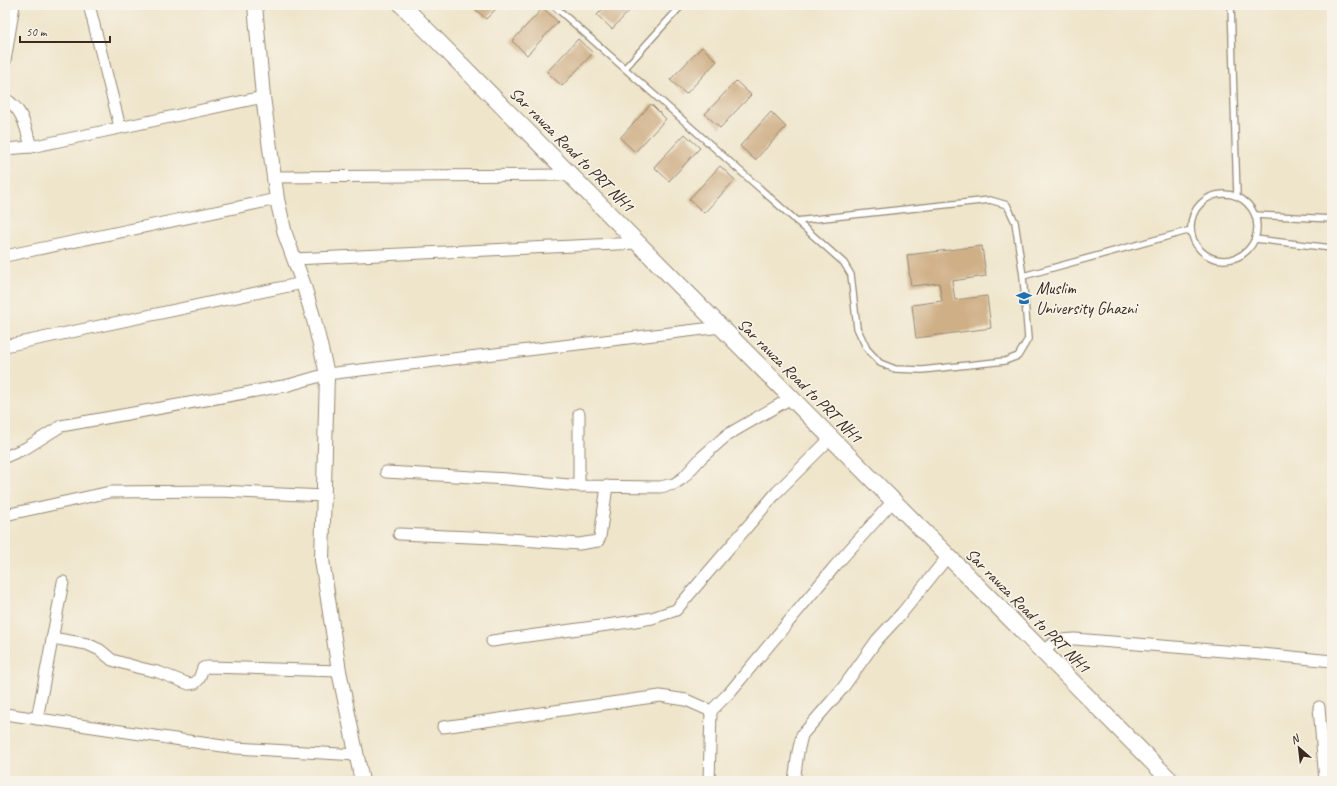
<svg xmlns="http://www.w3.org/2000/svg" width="1337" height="786" font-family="Caveat,sans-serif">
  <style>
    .building { fill: #cfaf86 }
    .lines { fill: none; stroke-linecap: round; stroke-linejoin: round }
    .service-casing { stroke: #958874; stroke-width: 8 }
    .minor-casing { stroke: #958874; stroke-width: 13 }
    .tertiary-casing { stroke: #958874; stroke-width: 16 }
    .secondary-casing { stroke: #958874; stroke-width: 18 }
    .service { stroke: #fff; stroke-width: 5.5 }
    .minor { stroke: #fff; stroke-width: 11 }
    .tertiary { stroke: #fff; stroke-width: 14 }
    .secondary { stroke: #fff; stroke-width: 16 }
    .labels { text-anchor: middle; stroke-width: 3.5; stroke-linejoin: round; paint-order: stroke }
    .street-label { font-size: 17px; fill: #3b2a1e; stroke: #f7f3e8 }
    .poi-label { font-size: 17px; fill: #3b2a1e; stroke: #f7f3e8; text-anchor: start }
  </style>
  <rect width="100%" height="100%" fill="#f7f3e8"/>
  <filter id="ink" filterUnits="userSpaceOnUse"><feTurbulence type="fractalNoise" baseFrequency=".025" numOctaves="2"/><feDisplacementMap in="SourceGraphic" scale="8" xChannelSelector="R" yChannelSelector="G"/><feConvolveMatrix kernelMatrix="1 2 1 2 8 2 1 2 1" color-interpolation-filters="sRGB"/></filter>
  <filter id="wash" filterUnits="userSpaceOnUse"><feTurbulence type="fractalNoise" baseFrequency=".012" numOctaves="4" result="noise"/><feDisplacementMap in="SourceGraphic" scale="16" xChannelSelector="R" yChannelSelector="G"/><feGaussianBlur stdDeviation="0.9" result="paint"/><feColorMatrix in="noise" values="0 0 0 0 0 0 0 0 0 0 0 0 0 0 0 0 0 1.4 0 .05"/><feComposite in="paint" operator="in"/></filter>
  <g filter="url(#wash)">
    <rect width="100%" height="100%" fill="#efe5cb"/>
    <g id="blocks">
      <g class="building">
        <path d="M471,5H500L486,19Z"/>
        <path d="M607,5H635L612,29L597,15Z"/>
        <path d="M543,8L558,22L527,55L512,41Z"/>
        <path d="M578,39L593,53L562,86L547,72Z"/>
        <path d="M702,47L717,61L686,94L670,80Z"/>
        <path d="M736,81L751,95L720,128L705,114Z"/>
        <path d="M651,104L666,119L635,152L620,138Z"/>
        <path d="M771,112L786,127L755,160L740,146Z"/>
        <path d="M685,134L700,148L669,181L654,167Z"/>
        <path d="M720,166L735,180L704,213L689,199Z"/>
        <path d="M982,246L986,276L952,281L955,300L987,296L991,328L916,338L912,305L942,301L939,283L911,286L907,255Z"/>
      </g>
    </g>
  </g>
  <g filter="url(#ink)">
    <use href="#blocks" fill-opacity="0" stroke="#958874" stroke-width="1"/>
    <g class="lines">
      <defs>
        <g id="service">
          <path d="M553,5L844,263L851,275L857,328L867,349L880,363L895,369L922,370L1005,361L1018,356L1028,339L1023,276"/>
          <path d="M1231,5L1237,196"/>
          <path d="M625,68L682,5"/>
          <circle cx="1224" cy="227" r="33"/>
          <path d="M1255,215L1332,219"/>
          <path d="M796,221L990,200L1007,205L1015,222L1023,276L1191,230"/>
          <path d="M1255,239L1332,248"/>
        </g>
        <g id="minor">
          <path d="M89,5L120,127"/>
          <path d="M5,61L14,5"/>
          <path d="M5,99C23,108 26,129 31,147"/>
          <path d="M5,149L31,147L263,97"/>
          <path d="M274,177L570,175"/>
          <path d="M5,256L277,199"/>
          <path d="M294,259L638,243"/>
          <path d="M5,346L303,283"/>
          <path d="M579,414V486"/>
          <path d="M5,457L26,448L61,426L289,385L327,374L721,327"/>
          <path d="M386,472L507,479L579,486L660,487L674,484L683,478L702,457L727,435L791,398"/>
          <path d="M5,515L110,492L219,491L324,496"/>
          <path d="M399,534L494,538L579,544L598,541L600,537L607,486"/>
          <path d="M52,638L87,644L100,650L112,660L140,668L158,672L189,684L195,683L199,679L203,668L208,667L339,671"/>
          <path d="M492,641L629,622L652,618L676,610L777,492L831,438"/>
          <path d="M1043,652C1054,640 1060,640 1075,639L1261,654L1332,661"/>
          <path d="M1319,707L1325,781"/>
          <path d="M5,714L236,748L357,755"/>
          <path d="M37,719L63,582"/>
          <path d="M443,727L660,696L686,700L711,711L730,692L835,566L893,501"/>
          <path d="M709,781L711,711"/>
          <path d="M794,781L798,752L802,735L842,689L877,640L902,613L948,556"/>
        </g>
        <path id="tertiary" d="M255,5L263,97L277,199L285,234L303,283L314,320L327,374L322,560L339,671L362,781"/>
        <path id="secondary" d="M402,5L1171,781"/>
      </defs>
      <use href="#service" class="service-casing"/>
      <use href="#minor" class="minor-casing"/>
      <use href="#tertiary" class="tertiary-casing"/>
      <use href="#secondary" class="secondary-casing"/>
      <use href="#service" class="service"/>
      <use href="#minor" class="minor"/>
      <use href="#tertiary" class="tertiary"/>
      <use href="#secondary" class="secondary"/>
    </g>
  </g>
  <defs>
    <symbol id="university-bare" viewBox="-9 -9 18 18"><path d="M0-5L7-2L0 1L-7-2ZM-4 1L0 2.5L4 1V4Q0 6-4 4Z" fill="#1f6fb2" stroke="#f7f3e8" stroke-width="2.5" paint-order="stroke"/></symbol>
  </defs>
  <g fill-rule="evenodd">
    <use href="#university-bare" x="1013" y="287" width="22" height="22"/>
  </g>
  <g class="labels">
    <g class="street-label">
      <text transform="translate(572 149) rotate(45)" y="6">Sar rawza Road to PRT NH1</text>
      <text transform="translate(800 380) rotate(45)" y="6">Sar rawza Road to PRT NH1</text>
      <text transform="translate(1028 610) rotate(45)" y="6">Sar rawza Road to PRT NH1</text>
    </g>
    <g class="poi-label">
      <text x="1036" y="294">Muslim<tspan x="1036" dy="20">University Ghazni</tspan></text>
    </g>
  </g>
  <rect width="1337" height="786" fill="none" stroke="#f7f3e8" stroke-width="20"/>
  <g transform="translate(1299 748) rotate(332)" stroke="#f7f3e8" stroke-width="3" paint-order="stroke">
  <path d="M0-3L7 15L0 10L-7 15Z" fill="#3b2a1e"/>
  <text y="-6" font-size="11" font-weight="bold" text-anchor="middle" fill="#3b2a1e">N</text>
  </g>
  <path d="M20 36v6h90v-6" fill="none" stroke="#3b2a1e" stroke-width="2"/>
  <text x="26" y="36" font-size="12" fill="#3b2a1e" stroke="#f7f3e8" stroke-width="3" paint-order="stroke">50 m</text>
</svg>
